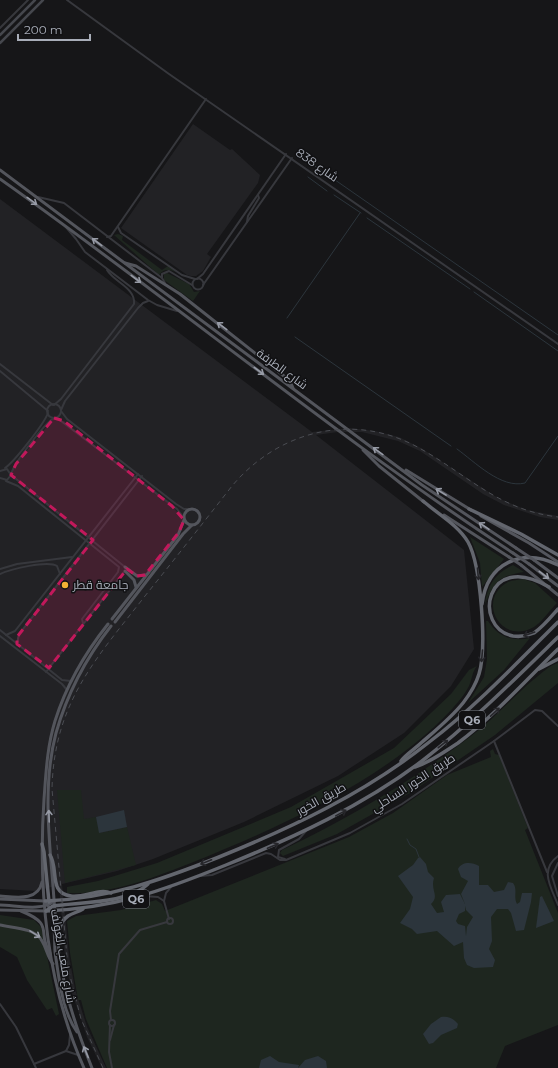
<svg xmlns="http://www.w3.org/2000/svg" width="558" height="1068" font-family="Montserrat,Cairo,sans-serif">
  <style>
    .built { fill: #222225 }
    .green { fill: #1e261f }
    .water { fill: #2c353c; fill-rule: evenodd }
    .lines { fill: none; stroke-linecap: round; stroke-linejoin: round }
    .stream { stroke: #2c353c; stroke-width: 1 }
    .minor { stroke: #37383d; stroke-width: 2 }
    .secondary { stroke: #45474d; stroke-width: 2.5 }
    .primary { stroke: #53555c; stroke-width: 3 }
    .motorway { stroke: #63666e; stroke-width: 3.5 }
    .rail { stroke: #4a4c52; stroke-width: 1; stroke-dasharray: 5 4; stroke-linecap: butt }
    .primary-bridge { stroke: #53555c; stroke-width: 3 }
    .oneway { stroke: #979ba6 }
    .oneway2 { stroke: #26262a }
    .marked { fill: #c2185b; fill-opacity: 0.2; stroke: #c2185b; stroke-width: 3; stroke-dasharray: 8 5; stroke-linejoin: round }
    .poi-dot { fill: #f2b134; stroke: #111113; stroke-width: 1.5 }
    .labels { text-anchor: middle; stroke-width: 3; stroke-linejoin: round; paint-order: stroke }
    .shield { fill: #111113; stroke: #7b7e86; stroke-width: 1 }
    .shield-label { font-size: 11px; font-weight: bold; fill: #a8adb8 }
    .street-label { font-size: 12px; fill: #a8adb8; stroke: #111113 }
    .poi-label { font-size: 12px; fill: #a8adb8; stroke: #111113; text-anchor: start }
  </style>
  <rect width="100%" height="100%" fill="#161618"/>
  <g class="built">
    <path d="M193,124L230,150L232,149L260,175L258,183L207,254L211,257L203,271L196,276H191L187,275L121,228Z"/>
    <path d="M0,199L312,432L350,428L375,431L399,437L421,448L498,498L527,510L558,516V520L540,517L504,505L483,494L420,451L398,441L362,432H338L316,435L464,550L474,649L451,686L404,733L338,776L244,822L153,859L117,871L62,884L69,956L75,989L87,1027L106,1068H102L87,1037L71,990L65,957L59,885L36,891L0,889Z"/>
  </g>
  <g class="green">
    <path d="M118,234L123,236L122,240L162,270L168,266L176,272C169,270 165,268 159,275L114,235Z"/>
    <path d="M167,273L189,284L194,292L200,291L193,301L164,280V274Z"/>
    <path d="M470,537L504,559L482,587L480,563Z"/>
    <path d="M513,565L524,572C499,576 495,581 485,604C488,584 495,574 513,565Z"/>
    <path d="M523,579L535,583L557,603C550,610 542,622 534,627C500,646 476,599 508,582C512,580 518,580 523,579Z"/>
    <path d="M486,621H488C498,637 513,642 530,638L504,670L468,703L484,677L487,659Z"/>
    <path d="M558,663V683L495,735L410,793L337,834L283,856L280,853L282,850C348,819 411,781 470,737C493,720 512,698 533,680C541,674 548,666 558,663Z"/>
    <path d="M477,666C472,672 472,679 469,686C461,702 439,723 425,735C365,787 279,827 206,857C163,874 115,895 67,893V887L98,881L157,863L291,807L394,748L451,694L469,670Z"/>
    <path d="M493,749L495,754L499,755L528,828L525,830L558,913V1025L505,1046L496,1068H107L86,1019L81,1000H78L70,953L67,921L76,916L121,910L156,900L162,904L165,911L349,837L393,813L447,775L491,757L490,751Z"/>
    <path d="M57,790H81L84,819L96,817L100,833L127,827L136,865L65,883Z"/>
    <path d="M0,915L34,920L41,927L59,1014L56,1016L52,1008L47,1010L27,980L17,957L0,947Z"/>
  </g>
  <g class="water">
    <path d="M124,810L127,827L99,833L96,817Z"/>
    <path d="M420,857L426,864L428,872L434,878C430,890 440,896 431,904L437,913L444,912L441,902L446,895L460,894L465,904L461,894L468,881L461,877L458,869C462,861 472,862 479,866V885H488L494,892L504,890L508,882L513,883C518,889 513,897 517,904L520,902L522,893H532L531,902L524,930L516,931L511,913L508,909H497L491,917L492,941L489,949L495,960L493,967L474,968L467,965L464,958L463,942L454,946L437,931L417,934L412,929L400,923L410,909L413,897L398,876L413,865L418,858ZM465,906L466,910L473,917L467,927L466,936L465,926L458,924L456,921L459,914L465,911Z"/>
    <path d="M542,896L554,921L536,928L540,897Z"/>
    <path d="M441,1017C448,1016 453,1018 458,1024L457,1028L441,1035L433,1043L429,1044L423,1034L431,1024Z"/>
    <path d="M270,1056L279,1062L299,1065L298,1068H259L261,1060Z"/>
    <path d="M318,1056L326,1061L327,1068H298L305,1060Z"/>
  </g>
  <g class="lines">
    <g class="stream">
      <path d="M315,166L558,335"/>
      <path d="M308,177L327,191"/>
      <path d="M334,195L361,213"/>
      <path d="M367,218L470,289"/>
      <path d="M474,292L558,351"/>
      <path d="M287,318L360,213"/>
      <path d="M295,337L451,446"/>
      <path d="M457,449C475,462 501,489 525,483L558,436"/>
      <path d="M407,839L410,845L416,849L419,857"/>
    </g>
    <g class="minor">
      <path d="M67,0L169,74L558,344"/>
      <path d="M0,28L28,0"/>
      <path d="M38,197L64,203L162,278"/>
      <path d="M247,222L248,216L259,198L258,195"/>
      <path d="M65,226L76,239L85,252L148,300L157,305L177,311"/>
      <path d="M118,227L121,233L182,275L195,279"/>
      <path d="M107,237L111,236L113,233L206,99"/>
      <circle cx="198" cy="284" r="5.5"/>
      <path d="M197,279L203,274L286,154"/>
      <path d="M165,283L162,278V274L169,271L192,285"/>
      <path d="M203,285L292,158"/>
      <path d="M0,364L53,405"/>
      <path d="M0,371L48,411"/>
      <circle cx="54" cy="411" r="7"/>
      <path d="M54,405L61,399L134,304C136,288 114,282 107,270"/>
      <path d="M61,410L65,401L138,308L143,303L148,301"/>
      <path d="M61,411L67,419L176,504L184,509H190"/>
      <path d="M57,418L177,509L184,518"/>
      <path d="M5,468C14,462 44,424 48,413"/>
      <path d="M0,471L7,469L11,475L7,480L0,478"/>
      <path d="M11,474C14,463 45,423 54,418"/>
      <path d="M11,475L125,567"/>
      <path d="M6,481L18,486L119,567L118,572L82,619L83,623"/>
      <path d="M0,569L17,564L72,557"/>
      <path d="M0,574C11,569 48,560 57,566L60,574"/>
      <path d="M0,630L62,680L71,681"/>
      <path d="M6,635L15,631L138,474"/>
      <path d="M0,636L62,684L67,690"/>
      <path d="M17,644L19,634L142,476"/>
      <path d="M46,672L125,571"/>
      <path d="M494,741L547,872"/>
      <path d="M558,856C539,870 551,887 558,905"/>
      <path d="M285,859L278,857L279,850L299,839L306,831"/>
      <path d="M558,863L552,876L558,896"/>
      <path d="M201,876L212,875L266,853L271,854L280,860H286L350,833L402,804L494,741L535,710L542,711L558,726"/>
      <path d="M144,896L158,897L164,901L169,919"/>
      <path d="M164,901L166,893L171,887"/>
      <circle cx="170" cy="921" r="3"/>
      <path d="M0,1004L16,1027L36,1068"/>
      <path d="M111,1020L110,1011L119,954L140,930L167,922"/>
      <circle cx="112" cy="1023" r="3"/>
      <path d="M110,1025L109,1052L112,1068"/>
      <path d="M110,1040L114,1025"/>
      <path d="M66,1051L69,1045L70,1035"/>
      <path d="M34,1064L66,1051L78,1055"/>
    </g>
    <g class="secondary">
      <path d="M0,35L35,0"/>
      <path d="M0,43L43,0"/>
    </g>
    <g class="primary">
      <path d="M0,170L422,485L516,548"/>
      <path d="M0,179C173,301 336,437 513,553"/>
      <path d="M125,263L136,266L180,294L279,372L290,381L293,388"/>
      <path d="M363,450L379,466L424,502"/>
      <path d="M406,470L471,510"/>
      <circle cx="192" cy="517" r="8"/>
      <path d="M444,515L509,557"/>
      <path d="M481,516L529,543L558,562"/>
      <path d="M534,560L558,578"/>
      <path d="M529,564L558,586"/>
      <path d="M521,565L558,595"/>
      <path d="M125,567L137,576L145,575"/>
      <path d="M125,571L134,580L136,587"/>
      <path d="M112,619L178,535L184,520"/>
      <path d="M115,622L183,534L192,525"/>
      <path d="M0,896C15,897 38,902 42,882"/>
      <path d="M0,899L45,901"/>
      <path d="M45,902C56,912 54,937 55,952C59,978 62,1011 77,1032"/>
      <path d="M0,905C15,905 42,912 54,901"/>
      <path d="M0,910L46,911"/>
      <path d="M21,911C56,925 36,932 50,953"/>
      <path d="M0,925C14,928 35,928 42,941C47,949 47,956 53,964"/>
      <path d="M84,1068C47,985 38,889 44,799C46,773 47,747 55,721C66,686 85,653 108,624"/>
      <path d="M92,1068C80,1038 69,1008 63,976C56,943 55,908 52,874C48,828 44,778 56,733C67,694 86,658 111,626"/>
    </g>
    <g class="motorway">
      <path d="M469,509L521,534L558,555"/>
      <path d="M549,587C485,549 472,628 513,636C520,637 527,636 534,633C543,627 551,617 558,609"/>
      <path d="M482,604C487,563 522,547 558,565"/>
      <path d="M539,669L558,659"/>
      <path d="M401,761C406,754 415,749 421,743C436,730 451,718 463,703C470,694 476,684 479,674C487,648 481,565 468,542C458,525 438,514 423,501"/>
      <path d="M415,767C431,762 444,752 458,743C495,715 525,681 558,649"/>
      <path d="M42,844L44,852L49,902"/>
      <path d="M50,855C59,869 48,893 71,896C84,898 99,888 111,893"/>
      <path d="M45,901C108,899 161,880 219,857C293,827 365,793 428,743C475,707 516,664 558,622"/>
      <path d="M46,911C115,908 162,891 226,865C295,837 362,806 422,761C471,723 514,680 558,637"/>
      <path d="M46,911L53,906C79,902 128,904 148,884"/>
      <path d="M58,945C60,934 57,924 68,916C73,913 78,912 83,909"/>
    </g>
    <path class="rail" d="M103,1068L81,1019L68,968L52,789C54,703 95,660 145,596C174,560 203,523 232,486C279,430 355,411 421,449C469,476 499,510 558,517"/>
    <g class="primary-bridge">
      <path d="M516,548L534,560"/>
      <path d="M513,553L529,564"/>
      <path d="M509,557L521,565"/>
    </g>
  </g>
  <defs><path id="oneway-shaft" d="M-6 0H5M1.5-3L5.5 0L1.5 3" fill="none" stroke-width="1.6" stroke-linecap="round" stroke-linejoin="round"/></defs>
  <g class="oneway">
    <use href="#oneway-shaft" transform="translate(32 201) rotate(36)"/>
    <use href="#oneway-shaft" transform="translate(97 242) rotate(-143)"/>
    <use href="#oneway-shaft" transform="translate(136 279) rotate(37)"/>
    <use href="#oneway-shaft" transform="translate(222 326) rotate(-143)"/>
    <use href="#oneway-shaft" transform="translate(259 371) rotate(37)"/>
    <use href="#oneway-shaft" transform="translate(378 451) rotate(-144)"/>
    <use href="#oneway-shaft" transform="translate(441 492) rotate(-149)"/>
    <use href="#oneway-shaft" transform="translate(484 526) rotate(-146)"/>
    <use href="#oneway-shaft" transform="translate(544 575) rotate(37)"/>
    <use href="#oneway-shaft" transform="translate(49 816) rotate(-92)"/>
    <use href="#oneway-shaft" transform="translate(35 934) rotate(32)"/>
    <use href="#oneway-shaft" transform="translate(86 1052) rotate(-112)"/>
  </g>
  <g class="oneway2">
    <use href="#oneway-shaft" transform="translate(478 574) rotate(85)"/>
    <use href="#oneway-shaft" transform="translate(529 634) rotate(161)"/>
    <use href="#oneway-shaft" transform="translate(482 656) rotate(95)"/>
    <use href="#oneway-shaft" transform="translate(495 712) rotate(-43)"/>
    <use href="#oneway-shaft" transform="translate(443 744) rotate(-38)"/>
    <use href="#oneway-shaft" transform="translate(341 813) rotate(-29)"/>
    <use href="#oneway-shaft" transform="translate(273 846) rotate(-23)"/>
    <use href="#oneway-shaft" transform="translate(206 862) rotate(158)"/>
  </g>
  <path class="marked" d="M54,418L64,421L172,506L184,520L179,532L145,575L137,576L127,569L49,668L17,644V637L93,540L11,475L16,464Z"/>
  <circle class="poi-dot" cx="65" cy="585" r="4"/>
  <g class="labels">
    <g class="shield">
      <rect x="459" y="711" width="26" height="18" rx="3"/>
      <rect x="123" y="890" width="26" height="18" rx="3"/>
    </g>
    <g class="shield-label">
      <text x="472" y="724">Q6</text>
      <text x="136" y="903">Q6</text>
    </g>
    <g class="street-label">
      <text transform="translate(317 165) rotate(35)" y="4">شارع 838</text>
      <text transform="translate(282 369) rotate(36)" y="4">شارع الطرفة</text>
      <text transform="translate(413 783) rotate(-33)" y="4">طريق الخور الساحلي</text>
      <text transform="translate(321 799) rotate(-29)" y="4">طريق الخور</text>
      <text transform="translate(63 956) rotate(80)" y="4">شارع ملعب الغولف</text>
    </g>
    <g class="poi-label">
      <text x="73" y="589">جامعة قطر</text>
    </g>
  </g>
  <path d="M18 34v6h72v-6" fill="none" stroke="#a8adb8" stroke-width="2"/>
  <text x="24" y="34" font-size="12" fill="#a8adb8" stroke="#111113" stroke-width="3" paint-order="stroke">200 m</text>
</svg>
